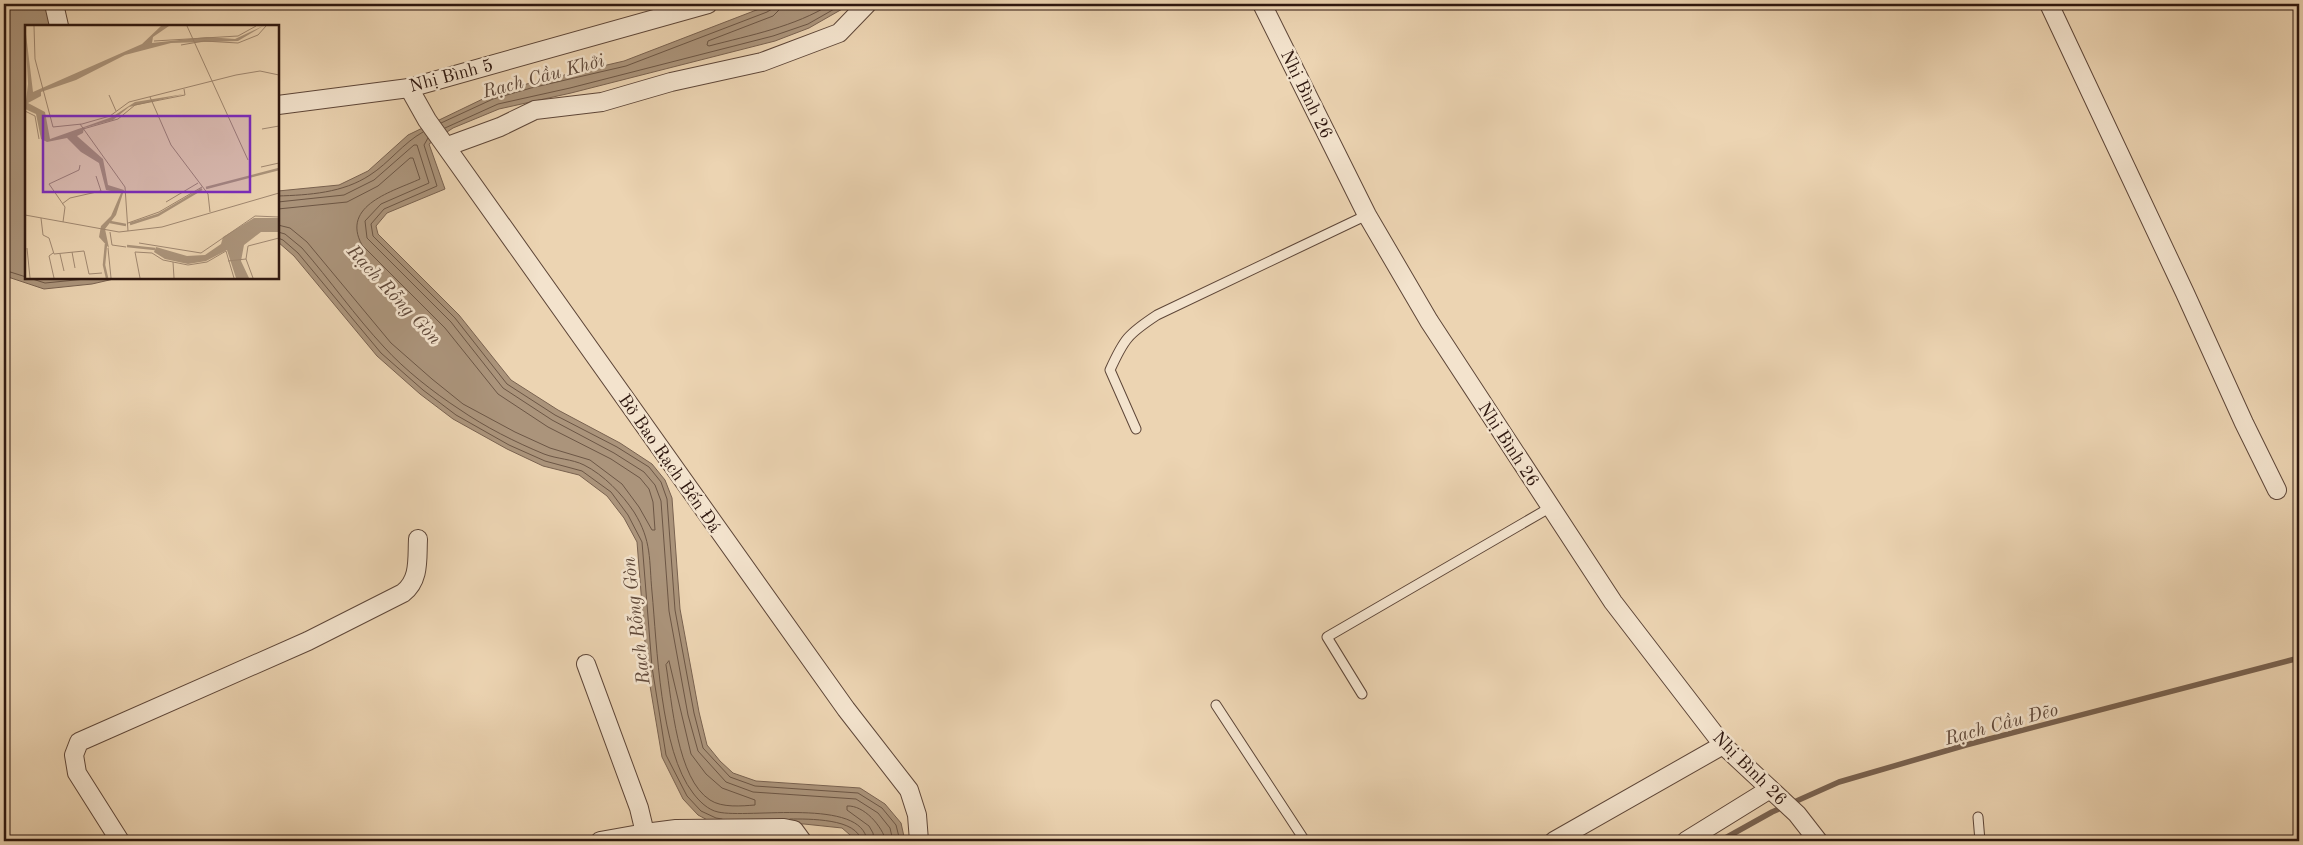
<svg xmlns="http://www.w3.org/2000/svg" width="2303" height="845" font-family="'Old Standard TT',serif">
  <style>
    .water { fill: #ab947b; stroke: #796250 }
    .lines { fill: none; stroke-linecap: round; stroke-linejoin: round }
    .shore { stroke: #6c5645; stroke-width: 1 }
    .stream { stroke: #796250; stroke-width: 5.5 }
    .service-casing { stroke: #5e4638; stroke-width: 11 }
    .minor-casing { stroke: #5e4638; stroke-width: 20 }
    .service { stroke: #f3e3cd; stroke-width: 9 }
    .minor { stroke: #f3e3cd; stroke-width: 18 }
    .labels { text-anchor: middle; stroke-width: 5; stroke-linejoin: round; paint-order: stroke }
    .street-label { font-size: 18px; fill: #2e170f; stroke: #f3e3cd }
    .water-label { font-size: 19px; font-style: italic; fill: #60493a; stroke: #f3e3cd }
    .inset-river { fill: none; stroke: #ab947b; stroke-width: 2.5 }
    .inset-road { fill: none; stroke: #a08871; stroke-width: 1 }
    .view { fill: #7b2cbf; fill-opacity: 0.15; stroke: #7b2cbf; stroke-width: 2.5 }
    .inset-edge { fill: none; stroke: #2e170f; stroke-width: 2.5 }
  </style>
  <rect width="100%" height="100%" fill="#ecd4b2"/>
  <filter id="stains"><feTurbulence type="fractalNoise" baseFrequency=".004" numOctaves="4"/><feColorMatrix values="0 0 0 0 .2 0 0 0 0 .09 0 0 0 0 .02 0 0 0 .5 -.17"/></filter>
  <radialGradient id="worn" r=".72"><stop offset=".6" stop-color="#630" stop-opacity="0"/><stop offset="1" stop-color="#630" stop-opacity=".3"/></radialGradient>
  <g class="water">
    <path d="M4,4H47L54,26H26V278H118L92,284L44,289L8,277L4,273Z"/>
    <path d="M772,4H851L809,28L775,41L571,93L499,109L453,128L429,144L445,189L387,213L376,226L378,234L459,315L511,380L558,410L620,443L652,464L665,480L672,498L680,609L699,712L707,745L720,761L733,773L756,781L860,788L885,804L901,823L905,841H857L842,828L804,824H715L698,815L683,799L662,757L647,668L637,542L624,518L607,496L579,475L543,466L507,449L453,419L420,394L377,356L294,256L278,242V191L339,185L368,171L408,135L491,95L530,83L624,61Z"/>
  </g>
  <g class="lines">
    <g class="shore">
      <path d="M780,4L779,10L773,16L708,41L707,45L709,46C751,35 794,27 831,4"/>
      <path d="M441,123L493,99L531,88L626,66L767,12L772,9L774,4"/>
      <path d="M445,128L498,104L570,88L773,36L808,24L843,4"/>
      <path d="M428,138L424,145L437,186L384,209L371,224L373,236L455,318L507,384L555,415L617,447L649,467L661,482L667,499L675,610L694,713L703,748L730,777L755,786L858,793L882,808L896,825L900,841"/>
      <path d="M278,196C309,195 343,193 370,175C389,163 403,143 423,132"/>
      <path d="M278,202L344,195L374,180L414,145H417L429,183L381,204L365,221L367,238L451,322L503,388L552,420L614,453L644,472L655,485L661,501L669,611L688,715L698,751L726,782L753,792L856,799L878,813L890,828L893,841"/>
      <path d="M278,209L347,202L378,186L410,158H413L420,179C394,191 340,205 362,245L445,328L498,394L548,427L611,459L640,478L649,489L653,502L655,530H652L639,507L622,484L590,460L550,448L515,432L463,404L432,379L391,343L307,242L290,228L278,225"/>
      <path d="M278,232L285,234L302,248C330,280 355,316 384,347C405,370 433,392 459,409C485,427 515,442 544,454C557,459 572,459 584,465C604,475 622,494 634,512C652,541 649,560 652,592C657,645 660,751 693,793C699,801 708,810 718,812C748,819 863,797 867,841"/>
      <path d="M278,238L283,240L298,253L381,353L423,390L456,415L509,445L545,461L582,471L611,492L628,515L642,542L652,667L666,755L687,796L701,811L716,818L722,819"/>
      <path d="M4,270L45,283L96,278"/>
      <path d="M669,661L691,754L706,774L722,788L755,800V805C742,806 722,808 710,800C677,779 672,702 666,665Z"/>
      <path d="M790,819C808,819 858,818 861,841"/>
      <path d="M874,841L873,833L869,826L847,810V806C864,805 882,826 886,841"/>
    </g>
    <path class="stream" d="M1720,841L1772,812L1839,782L1966,745L2299,658"/>
    <defs>
      <g id="service">
        <path d="M1136,429L1110,370C1124,339 1128,334 1157,315L1367,215"/>
        <path d="M1362,694L1327,637L1551,507"/>
        <path d="M1216,705L1305,841"/>
        <path d="M1978,817L1980,841"/>
      </g>
      <g id="minor">
        <path d="M54,4L59,26"/>
        <path d="M1262,4L1367,215L1429,321L1613,602L1723,745L1797,814L1818,841"/>
        <path d="M2049,4L2185,293L2244,423L2277,490"/>
        <path d="M409,88L427,120L846,709L909,790L917,815L919,841"/>
        <path d="M278,105L409,88L708,4"/>
        <path d="M448,146L500,127L535,110L602,102L671,82L762,62L839,33L867,4"/>
        <path d="M586,664L639,808L645,833L600,841"/>
        <path d="M645,833L676,829L784,828L794,830L802,841"/>
        <path d="M120,841L77,773L74,755L79,742L308,641L403,593C420,580 417,559 418,539"/>
        <path d="M1554,841L1723,745"/>
        <path d="M1686,841L1770,789"/>
      </g>
    </defs>
    <use href="#service" class="service-casing"/>
    <use href="#minor" class="minor-casing"/>
    <use href="#service" class="service"/>
    <use href="#minor" class="minor"/>
  </g>
  <g class="labels">
    <g class="street-label">
      <text transform="translate(451 75) rotate(-15)" y="6">Nhị Bình 5</text>
      <text transform="translate(1307 94) rotate(64)" y="6">Nhị Bình 26</text>
      <text transform="translate(1509 444) rotate(57)" y="6">Nhị Bình 26</text>
      <text transform="translate(670 463) rotate(55)" y="6">Bờ Bao Rạch Bến Đá</text>
      <text transform="translate(1750 768) rotate(45)" y="6">Nhị Bình 26</text>
    </g>
    <g class="water-label">
      <text transform="translate(543 75) rotate(-15)" y="7">Rạch Cầu Khởi</text>
      <text transform="translate(395 294) rotate(47)" y="7">Rạch Rỗng Gòn</text>
      <text transform="translate(635 621) rotate(-97)" y="7">Rạch Rỗng Gòn</text>
      <text transform="translate(2001 723) rotate(-15)" y="7">Rạch Cầu Đẽo</text>
    </g>
  </g>
  <g transform="translate(25 25)">
    <rect width="254" height="254" fill="#ecd4b2"/>
    <path d="M0,1L8,67L117,19L136,1H144L128,12L127,18L182,12L210,14L238,1L213,16L146,18L100,30L51,55L16,67V71L3,78L20,87L25,114L87,92L110,77L159,69L104,82L88,95L59,103L58,108L52,111L78,134L83,160L99,165L91,190L80,204L84,223L74,212L76,201L86,191L96,168L81,165L74,138L56,127L42,113L22,117L16,114L11,89L0,84L3,59ZM229,193H254V207H236L219,220L216,236L224,253H211L202,225L181,236L163,239L140,234L129,227L131,222L162,231L180,230L196,219L198,212Z" fill="#ab947b"/>
    <path class="inset-river" d="M181,163L254,144M85,197L101,200M105,199L133,190L177,164M81,219L79,240L82,253M102,221L130,224"/>
    <path class="inset-road" d="M9,1L10,34L28,102L57,99L85,91L104,77L211,50L235,46L254,50M162,1L223,135M129,16L213,11L231,1M156,20L179,16L213,18L233,10L241,1M84,70L91,86M125,72L146,120L183,169L185,187M0,86L10,91L14,114M55,99L100,162L103,206M58,104L93,94L110,80L160,70L159,64M237,104L254,101M236,142L254,138M141,177L173,158M37,179L45,173L76,166L71,151M0,190L94,207L137,202L254,168M16,193L18,210L24,213L29,229L59,226L64,249L77,248M38,197L40,182L24,159L54,145L55,140M103,198L134,187L177,162M85,207L87,220L101,222M114,218L176,228L230,191L254,192M2,223L5,253M83,223L86,253M47,227L50,243M28,228L24,231L29,253M35,229L39,246M221,234L228,253M203,236L221,234L223,221L254,213M148,237L149,253M115,253L110,227L127,228L138,235L163,240L182,237L201,226L209,253"/>
    <path class="view" d="M18,91H225V167H18Z"/>
    <rect width="254" height="254" class="inset-edge"/>
  </g>
  <rect width="2303" height="845" fill="none" stroke="#ecd4b2" stroke-width="20"/>
  <rect x="5" y="5" width="2293" height="835" fill="none" stroke="#2e170f" stroke-width="2.5"/>
  <rect x="10" y="10" width="2283" height="825" fill="none" stroke="#2e170f"/>
  <rect width="100%" height="100%" filter="url(#stains)"/>
  <rect width="100%" height="100%" fill="url(#worn)"/>
</svg>
